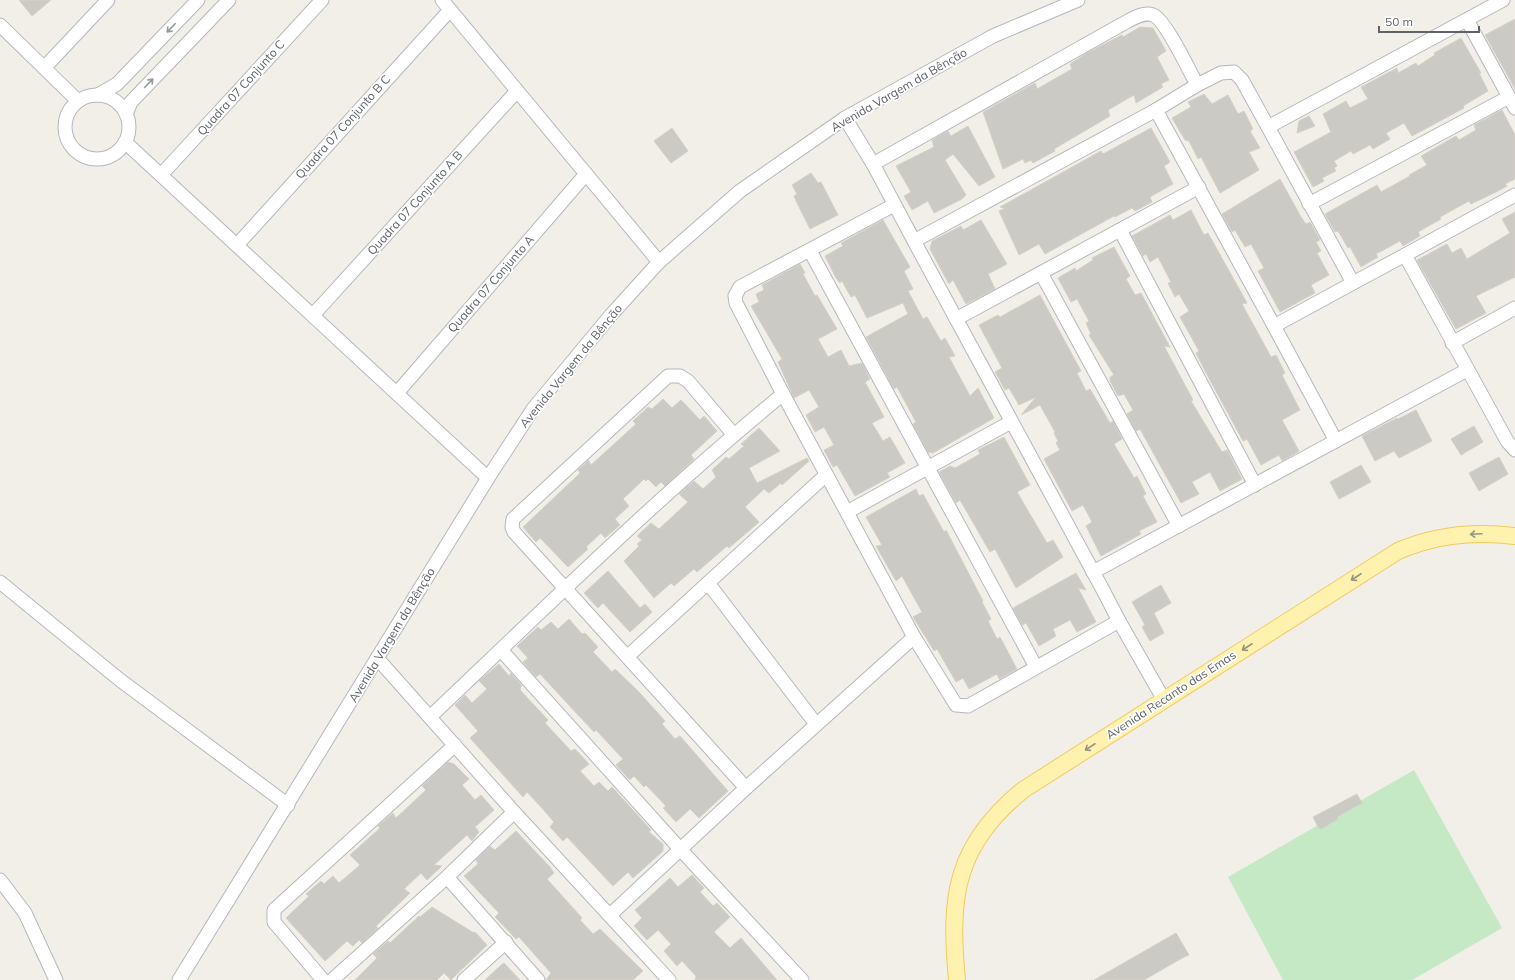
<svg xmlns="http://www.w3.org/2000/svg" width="1515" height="980" font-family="Mulish,sans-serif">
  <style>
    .green { fill: #c5e8c5 }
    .building { fill: #cccac5; stroke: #d6d1c6 }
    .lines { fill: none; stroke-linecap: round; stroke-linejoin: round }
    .minor-casing { stroke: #b5b8bc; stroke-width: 15 }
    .major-casing { stroke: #f2c960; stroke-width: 18 }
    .minor { stroke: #fff; stroke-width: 13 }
    .major { stroke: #fff2af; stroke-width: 16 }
    .oneway { stroke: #979a9d }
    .oneway2 { stroke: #979581 }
    .labels { text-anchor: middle; stroke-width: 3.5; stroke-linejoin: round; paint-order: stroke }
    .street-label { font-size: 12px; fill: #5f6368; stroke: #fff }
  </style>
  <rect width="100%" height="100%" fill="#f1efe8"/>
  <path class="green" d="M1414,770L1502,928L1412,980H1283L1228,877Z"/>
  <g class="building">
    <path d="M19,0H51L32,16Z"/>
    <path d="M1515,19V89L1485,35Z"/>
    <path d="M1140,27L1153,28L1166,51L1157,57L1169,80L1161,84L1163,87L1136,103L1134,95L1108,110L1110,116L1054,149L1055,151L1033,163L1031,160L1025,163L1023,159L1003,169L983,112L1035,83L1037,89L1072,69L1070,64L1087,53L1122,35L1123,37Z"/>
    <path d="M1461,38L1481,73H1479L1488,91L1463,106L1464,108L1412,136L1404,123L1386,133L1390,139L1373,149L1370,145L1353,154L1351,151L1334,161L1337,166L1334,168L1336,171L1322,178L1324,181L1313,187L1294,152L1331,132L1323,114L1346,101L1350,108L1368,99L1361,87L1397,68L1398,73L1416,63L1418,66L1435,55L1434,53Z"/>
    <path d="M1204,94L1212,104L1228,95L1238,114L1244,111L1253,129L1250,131L1260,148L1249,152L1259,170L1220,193L1201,157L1198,159L1189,141L1185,140L1172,118L1191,107L1188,102Z"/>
    <path d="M1502,110L1515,135V179L1505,184L1507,186L1496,192L1471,204L1469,201L1440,217L1441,219L1418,232L1420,236L1403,246L1400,241L1376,254L1378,257L1361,267L1350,247L1348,248L1338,231L1335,232L1325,214L1377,185L1381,192L1410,176L1409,175L1427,165L1421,156L1456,136L1459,140L1476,130L1474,125Z"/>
    <path d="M1309,116L1315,126L1297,133L1299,121Z"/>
    <path d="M968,126L995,177L979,186L953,154L945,160L966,195L962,199L934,213L928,201L912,210L904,196L911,192L896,166L934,147L932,140L948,131L951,136Z"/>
    <path d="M672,128L688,151L671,163L654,141Z"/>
    <path d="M1151,128L1170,162L1164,166L1173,184L1150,197L1152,202L1135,211L1132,208L1115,217L1114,216L1045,254L1039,244L1019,255L999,211L1005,208L1000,207L1101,151L1103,154Z"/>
    <path d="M811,173L818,183L821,182L838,215L810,229L797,203L794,196L797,194L792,185Z"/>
    <path d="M1280,179L1301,217L1306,224L1310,222L1320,240L1316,242L1321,251L1317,253L1329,275L1311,285L1315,293L1280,312L1258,271L1264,268L1251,244L1245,247L1235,230L1232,232L1222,214Z"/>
    <path d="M1191,210L1204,235L1208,233L1247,303L1242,304L1271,357L1276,355L1285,373L1282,375L1300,410L1282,420L1299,451L1282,461L1279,455L1261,465L1247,439L1243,441L1205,371L1196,353L1199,351L1180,317L1189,311L1179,294L1175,297L1168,283L1171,282L1158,257L1150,262L1146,254L1143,256L1132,236L1170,215L1173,220Z"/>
    <path d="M1515,212V277L1476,296L1486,313L1456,329L1417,260L1447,244L1452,253L1461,248L1467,259L1510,233L1502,219Z"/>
    <path d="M883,220L910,267L904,271L913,289L908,291L923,319L927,317L941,341L945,338L955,356L949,357L970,396L978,388L994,418L933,453L928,452L913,424L916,422L897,387L894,389L866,337L908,314L903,303L867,318L855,295L851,297L842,281L840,283L836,278L825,256L843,246L841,243Z"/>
    <path d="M981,220L1007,264L988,274L995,289L966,304L953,280L949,284L930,249L932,241L961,226L963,230Z"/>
    <path d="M1114,247L1130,276L1126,279L1135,295L1141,293L1170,347L1164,346L1193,400L1191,401L1222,452L1227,450L1242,479L1220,491L1210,472L1192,482L1199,494L1181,503L1140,429L1136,431L1127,414L1133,410L1124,394L1118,396L1110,381V377L1114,375L1089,335L1091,334L1086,323L1089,321L1077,299L1071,302L1058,278L1075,268L1076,271L1093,260L1092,258Z"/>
    <path d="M800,264L805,273L803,274L815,296L817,295L837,329L818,339L828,357L841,350L849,366L862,363L870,379L865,382L884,417L872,423L883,441L890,437L905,463L887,473L890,477L855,496L837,465L833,467L824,450L834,445L824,427L815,432L806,415L819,407L809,390L794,398L778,362L782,359L751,306L759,302L756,294L764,290L762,285Z"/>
    <path d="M1040,295L1081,371L1077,373L1086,391L1090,389L1110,423L1113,421L1122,439L1114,444L1134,478L1137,476L1146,494L1143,496L1157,522L1139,531L1141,534L1101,556L1086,526L1092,522L1083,505L1072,511L1044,459L1060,450L1056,443L1058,441L1054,433L1055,432L1040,405L1021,415L1036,397L1019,405L1009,388L1005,390L995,372L1002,368L979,325L998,315L1000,317Z"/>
    <path d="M663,399L672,408L681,400L700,420L704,416L717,431L691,455L694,459L665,486L661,482L656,487L648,479L646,481L644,479L623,499L629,506L615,519L620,525L605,538L601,533L586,547L588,549L568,567L540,538L536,542L523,527L576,477L580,473L578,470L586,463L588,460L591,465L636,424L633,421L648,407L652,409Z"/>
    <path d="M1416,410L1432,441L1399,458L1394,451L1375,461L1362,436L1397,418L1398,419Z"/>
    <path d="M1474,426L1483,442L1461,455L1451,439Z"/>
    <path d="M759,428L780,451L749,468L757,483L807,458L809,461L782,485L781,483L769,493L764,489L745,507L759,522L729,548L727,546L697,572L694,569L674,586L671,583L654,598L624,561L639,546L637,544L642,540L637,536L651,523L659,529L688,502L679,494L694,481L703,489L716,477L712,470L726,457L729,459L744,446L741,444Z"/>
    <path d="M1004,437L1030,485L1017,492L1047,543L1053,540L1063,557L1016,588L995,549L990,552L960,500L956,503L939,472L950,466L955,468L980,454L978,450Z"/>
    <path d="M1499,457L1508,474L1479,491L1469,473Z"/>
    <path d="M1361,465L1371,482L1339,499L1330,482Z"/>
    <path d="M916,489L919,496L923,494L944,532L946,530L983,601L982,602L991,619L988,621L997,639L1000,637L1017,669L999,679L997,674L969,689L963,678L956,682L937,649L934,651L913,617L922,612L902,576L896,581L876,546L882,545L866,517Z"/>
    <path d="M608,571L640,608L645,604L652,612L630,632L603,603L598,608L584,593Z"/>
    <path d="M1076,573L1086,590L1078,588L1096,622L1077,632L1070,620L1053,629L1056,636L1039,646L1026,623L1022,625L1013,608Z"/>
    <path d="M1161,585L1171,603L1154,613L1164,633L1150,641L1142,627L1145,625L1132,602Z"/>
    <path d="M569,619L582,634L585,633L598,647L593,652L612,672L615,669L639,692L665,721L662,724L675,739L680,736L728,791L699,818L690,809L676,822L663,808L666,806L646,785L644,787L634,776L630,780L616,765L623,759L596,730L594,732L540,674L536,677L523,662L528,658L517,646L538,627L541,630L551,622L558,629Z"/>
    <path d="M499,664L509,676L511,673L522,686L520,688L521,691L548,720L545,723L571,751L575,749L589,764L580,771L594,786L599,782L608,791L612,787L651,830L649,832L663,844V851L633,878L628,872L613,886L567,837L563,841L550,827L554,822L541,807L527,792L523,797L470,738L478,731L455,705L465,695L472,703L487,689L479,681Z"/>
    <path d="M448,762L454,764L469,779L462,785L475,800L481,795L494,810L475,827L479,832L472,841L467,835L434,865L442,866L427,880L421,873L404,889L410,893L376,926L378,928L362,943L359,940L353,946L347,941L325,961L286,918L309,896L306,894L321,881L324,884L333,876L339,883L360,865L350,855L380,828L378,826L393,813L396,818L426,790L422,786Z"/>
    <path d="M1357,794L1362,803L1337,817L1338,819L1321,829L1318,827L1313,817Z"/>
    <path d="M516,831L550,867L554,873L547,879L582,918L580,920L593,934L600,929L643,971L633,980H546L551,973L519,937L516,939L495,917L499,913L464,876L478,864L476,860L490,846L495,850Z"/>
    <path d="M692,875L704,888L700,892L713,906L717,903L730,917L714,932L730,948L741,938L777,980H695L696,976L682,961L677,966L664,951L671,944L658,930L647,940L634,926L642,918L635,910L670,878L678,887Z"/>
    <path d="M432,907L474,933L475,932L487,945L451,980L444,973L437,980H355L377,958L373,954L388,941L390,943L419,916L420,917Z"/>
    <path d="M1176,933L1189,955L1184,957L1144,980H1094Z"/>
    <path d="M504,963L520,980H485L501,965Z"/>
  </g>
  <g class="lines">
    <defs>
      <g id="minor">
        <path d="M442,0L659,262"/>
        <path d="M1467,20L1515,108"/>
        <path d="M0,25L78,101"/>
        <path d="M44,68L108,0"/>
        <path d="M98,95L117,84L198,0"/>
        <circle cx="97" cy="127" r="32"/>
        <path d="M1156,110L1274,326"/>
        <path d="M126,114L131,102L229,0"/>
        <path d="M845,118L873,164L914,241L1156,110L1197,85L1221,73L1234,72L1242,80L1268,127L1353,283L1405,255L1507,441L1515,450"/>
        <path d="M1268,127L1503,0"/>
        <path d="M125,142L488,478"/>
        <path d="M873,164L1119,26C1129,21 1142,11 1153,15C1165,19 1190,72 1197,85"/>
        <path d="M161,175L322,0"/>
        <path d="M1309,204L1509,97"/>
        <path d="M894,205L740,287L735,296L736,303L783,394L914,637L956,705L968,706L1119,621"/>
        <path d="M1120,230L1255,485"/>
        <path d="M914,241L1104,592L1119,621L1164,700"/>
        <path d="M237,245L450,10"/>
        <path d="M810,251L1036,667"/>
        <path d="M1405,255L1515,195"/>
        <path d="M1041,273L1179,526"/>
        <path d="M313,315L517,91"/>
        <path d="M956,319L1199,187"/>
        <path d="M1452,343L1515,308"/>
        <path d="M397,393L586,174"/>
        <path d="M734,435L688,381L680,376H668L513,519L512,527L514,532L746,788"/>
        <path d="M1336,441L1274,326L1353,283"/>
        <path d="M847,512L1011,422"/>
        <path d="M1093,572L1467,370"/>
        <path d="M0,582L120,680L288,805"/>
        <path d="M708,583L816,724"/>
        <path d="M501,650L680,849L802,980"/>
        <path d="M628,656L826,475"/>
        <path d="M377,658L514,812L669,980"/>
        <path d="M431,716C546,607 660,495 783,394"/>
        <path d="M447,877L538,980"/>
        <path d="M0,880L25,913L56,980"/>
        <path d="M610,915L746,788L914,637"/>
        <path d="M179,980L488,478L533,409L611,315L659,262L740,191L845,118L993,36L1078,0"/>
        <path d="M323,980L274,922V910L455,745"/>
        <path d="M332,980L447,877L514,812"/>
        <path d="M464,980L506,942"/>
      </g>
      <path id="major" d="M957,980C949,896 955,846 1023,790L1398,551C1435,535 1475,531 1515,536"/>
    </defs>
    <use href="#minor" class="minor-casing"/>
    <use href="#major" class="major-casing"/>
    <use href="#minor" class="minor"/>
    <use href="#major" class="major"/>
  </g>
  <defs><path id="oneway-shaft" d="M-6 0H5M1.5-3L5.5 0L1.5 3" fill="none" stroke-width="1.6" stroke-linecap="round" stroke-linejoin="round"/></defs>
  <g class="oneway">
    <use href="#oneway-shaft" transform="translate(171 28) rotate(134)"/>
    <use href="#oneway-shaft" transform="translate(149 83) rotate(-46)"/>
  </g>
  <g class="oneway2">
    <use href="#oneway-shaft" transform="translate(1476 534) rotate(177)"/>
    <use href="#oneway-shaft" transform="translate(1356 577) rotate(147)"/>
    <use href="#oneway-shaft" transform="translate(1247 647) rotate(147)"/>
    <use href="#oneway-shaft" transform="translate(1090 747) rotate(147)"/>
  </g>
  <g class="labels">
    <g class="street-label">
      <text transform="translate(241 88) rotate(-48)" y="4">Quadra 07 Conjunto C</text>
      <text transform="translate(899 90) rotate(-30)" y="4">Avenida Vargem da Bênção</text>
      <text transform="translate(343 127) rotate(-48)" y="4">Quadra 07 Conjunto B C</text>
      <text transform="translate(415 203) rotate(-48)" y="4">Quadra 07 Conjunto A B</text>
      <text transform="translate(491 284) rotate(-49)" y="4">Quadra 07 Conjunto A</text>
      <text transform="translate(571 366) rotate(-51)" y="4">Avenida Vargem da Bênção</text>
      <text transform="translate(392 635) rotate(-59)" y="4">Avenida Vargem da Bênção</text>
      <text transform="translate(1171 695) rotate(-33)" y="4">Avenida Recanto das Emas</text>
    </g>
  </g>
  <path d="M1379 26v6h100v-6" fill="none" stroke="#5f6368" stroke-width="2"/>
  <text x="1385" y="26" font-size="12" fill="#5f6368" stroke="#ffffff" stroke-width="3" paint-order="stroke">50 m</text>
</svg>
